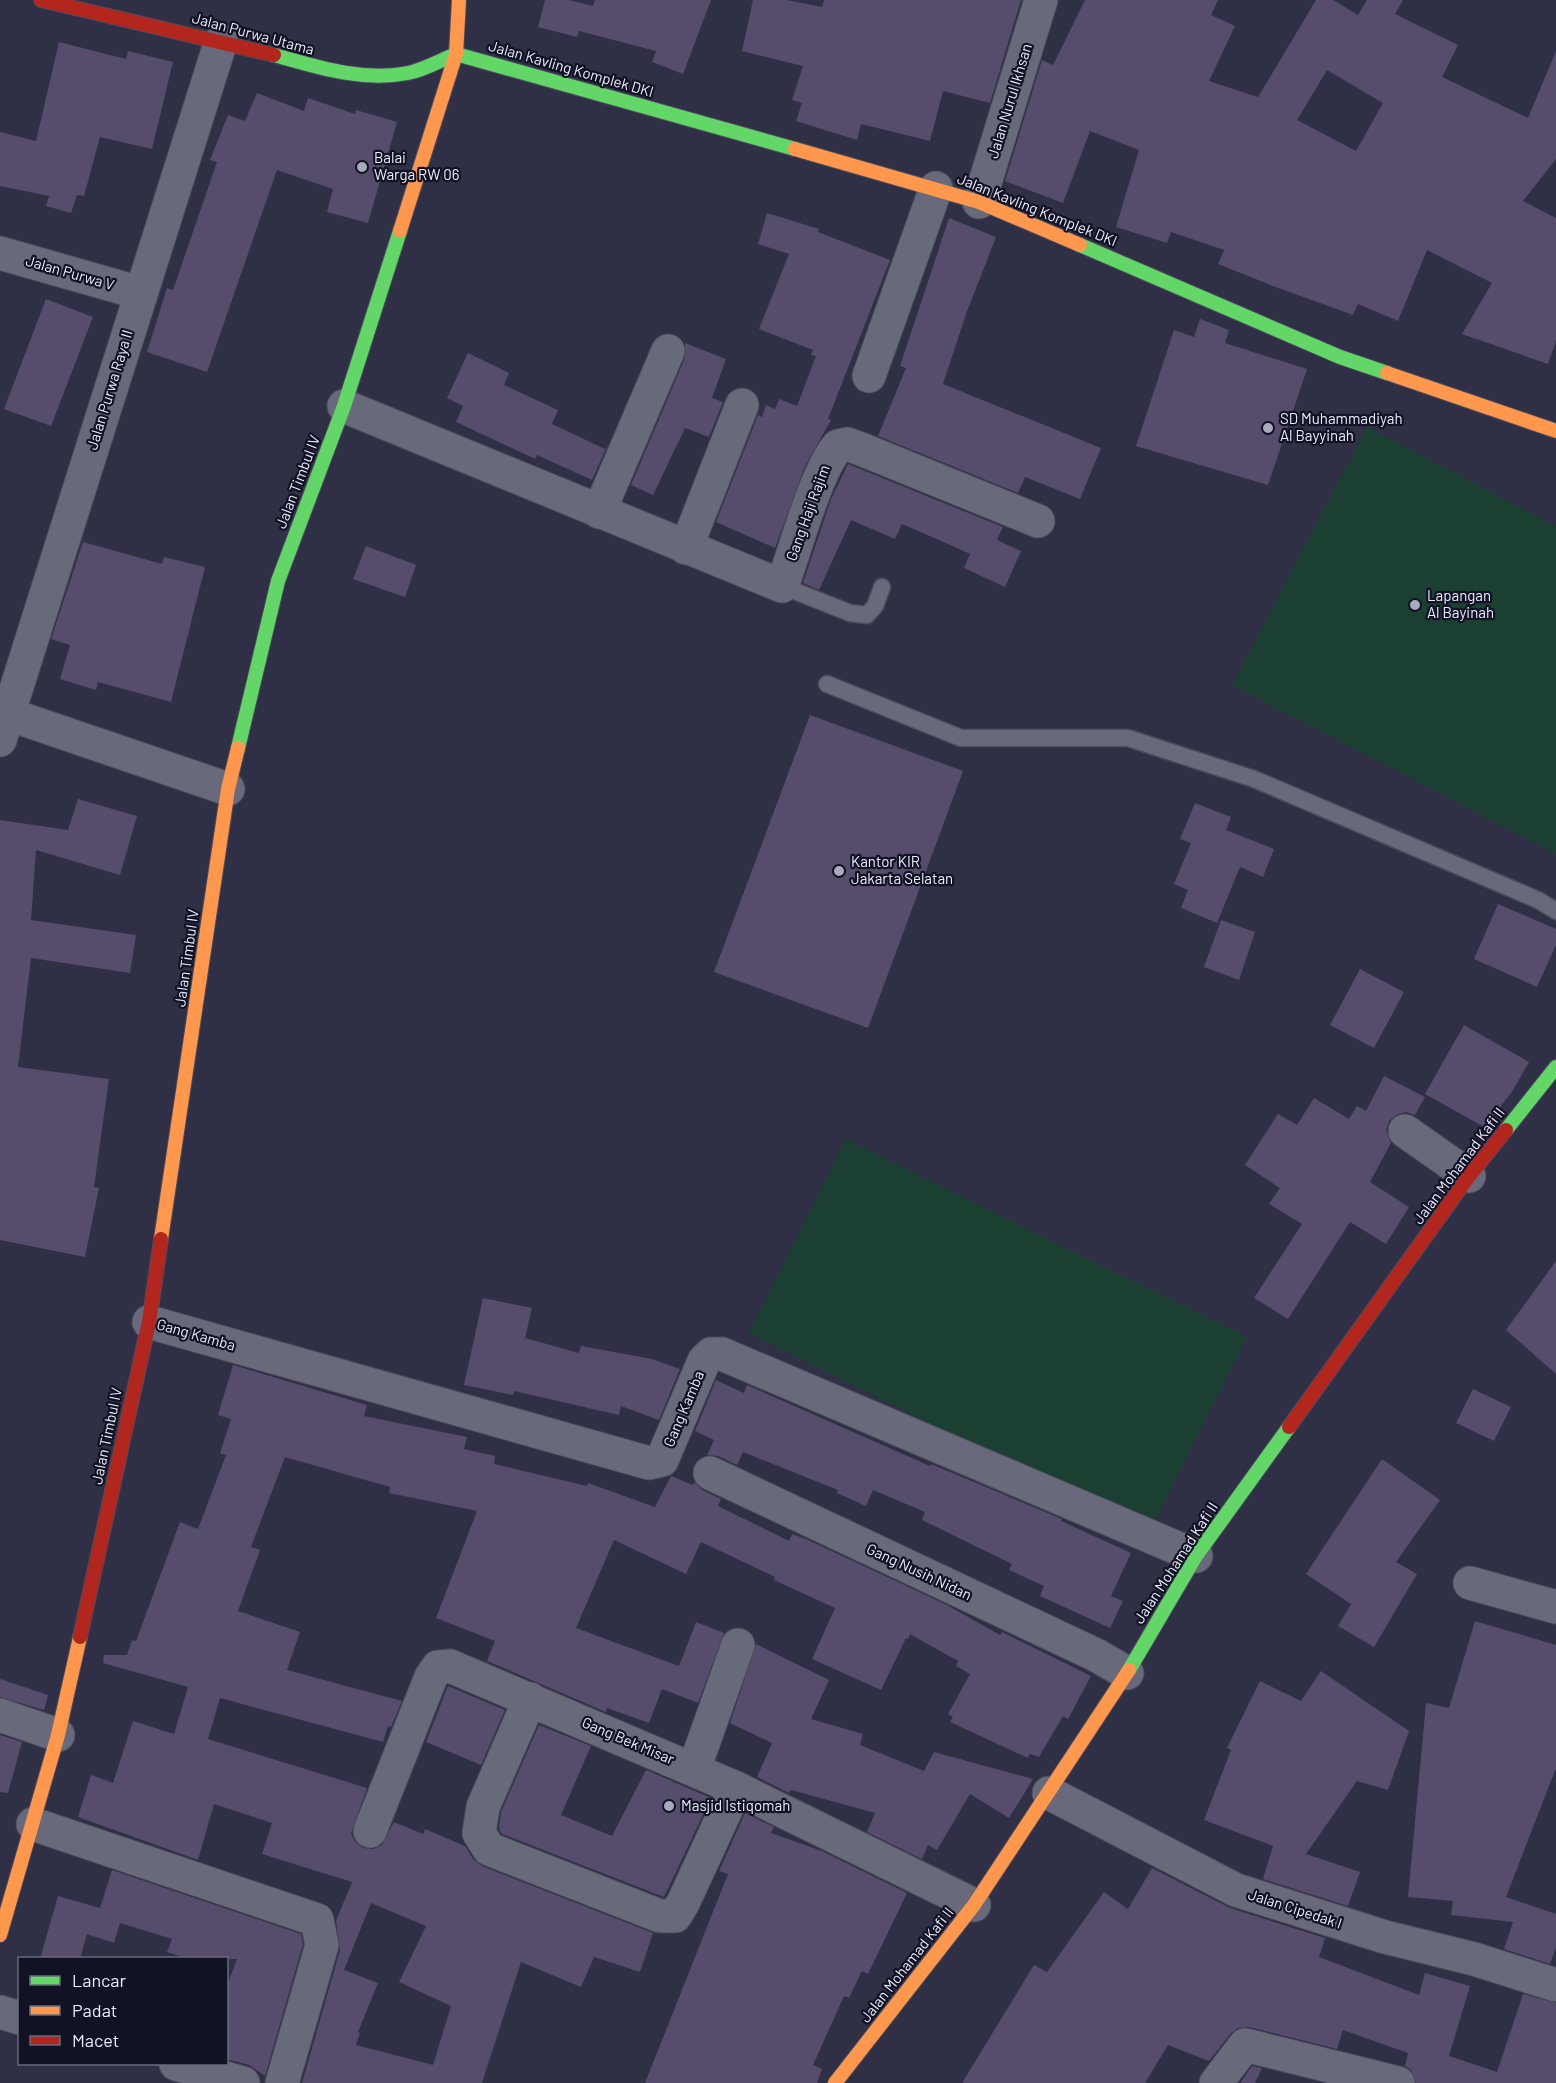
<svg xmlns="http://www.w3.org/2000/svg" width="1556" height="2083" font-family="Barlow,sans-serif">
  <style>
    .green { fill: #1b3f31 }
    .building { fill: #564d6c; fill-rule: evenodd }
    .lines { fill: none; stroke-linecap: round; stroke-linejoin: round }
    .lane-casing { stroke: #4b4b5d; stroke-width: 19 }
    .street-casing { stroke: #4b4b5d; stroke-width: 35 }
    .fast-casing { stroke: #4b4b5d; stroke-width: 16 }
    .slow-casing { stroke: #4b4b5d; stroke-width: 16 }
    .jam-casing { stroke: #4b4b5d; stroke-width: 16 }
    .lane { stroke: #68697b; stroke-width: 16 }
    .street { stroke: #68697b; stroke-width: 33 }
    .fast { stroke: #63d668; stroke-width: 14 }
    .slow { stroke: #ff974d; stroke-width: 14 }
    .jam { stroke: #b3261e; stroke-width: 14 }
    .poi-dot { fill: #a9aabe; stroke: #111224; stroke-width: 2 }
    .labels { text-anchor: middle; stroke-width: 4.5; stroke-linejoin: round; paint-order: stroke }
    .street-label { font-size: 15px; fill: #ebedfe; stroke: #111224 }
    .poi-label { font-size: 15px; fill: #ebedfe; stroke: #111224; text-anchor: start }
  </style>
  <rect width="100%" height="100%" fill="#2f2f46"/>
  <g class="green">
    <path d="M1367,427L1556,526V854L1232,685Z"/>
    <path d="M846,1139L1247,1337L1149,1532L749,1333Z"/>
  </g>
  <g class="building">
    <path d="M545,0H569L593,6L595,0H711L683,74L652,62L656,51L579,31L577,37L538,27Z"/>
    <path d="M753,0H787L822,7L824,0H1021L990,103L943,91L930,141L861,124L857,140L796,121L802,103L792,100L803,66L742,51Z"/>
    <path d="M1085,0H1218L1211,15L1235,26L1209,81L1258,97L1316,0H1333L1358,15L1367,0H1403L1395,14L1458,45L1442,77L1528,118L1556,51V159L1523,201L1556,218V341L1548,364L1462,334L1492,283L1427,250L1398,321L1358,304L1353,315L1273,286L1218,264L1224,250L1171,232L1167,243L1116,227L1139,150L1090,131L1063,203L1005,181L1042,60L1053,65ZM1327,70L1383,103L1356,151L1297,120Z"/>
    <path d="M59,42L126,59L128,51L173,62L152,149L100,137L84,196L77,195L71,213L46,206L49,196L0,186V132L36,141Z"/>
    <path d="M257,93L304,111L308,98L355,114L356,110L397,122L368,223L327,212L333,189L277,170L207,372L147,352L167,288L173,290L217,162L210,160L228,115L245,121Z"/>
    <path d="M767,213L819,229L818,232L890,260L828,419L831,420L805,466L775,548L716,522L758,415L762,417L766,405L775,409L779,399L797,406L816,356L811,355L813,350L759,329L789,254L758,244Z"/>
    <path d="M949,218L996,237L966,314L943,384L1101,448L1080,499L1025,477L1018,493L878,436L906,368L900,366Z"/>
    <path d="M46,299L93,317L51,426L4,409Z"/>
    <path d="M1200,319L1229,330L1225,343L1307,369L1268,485L1136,446L1174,330L1194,337Z"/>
    <path d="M685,343L726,359L712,398L723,402L709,437L685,428L653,495L631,485L685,358Z"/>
    <path d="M468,353L509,373L504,385L558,410L552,424L605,449L608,444L592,480L537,455L535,459L456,422L463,406L447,398Z"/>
    <path d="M848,464L1003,527L997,540L1021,551L1005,587L964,568L970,554L939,540L902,524L895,539L851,520L819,590L803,583L831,499Z"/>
    <path d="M83,542L162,564L164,557L205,567L171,702L98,682L96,690L60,679L70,645L51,639Z"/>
    <path d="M366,546L416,565L405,597L353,579Z"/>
    <path d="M810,715L963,771L868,1028L714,972Z"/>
    <path d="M78,799L137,816L120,875L36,850L31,920L136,935L130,973L31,958L18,1067L109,1079L94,1187L99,1188L85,1257L0,1240V820L68,830Z"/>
    <path d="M1195,803L1231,817L1226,830L1274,849L1263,877L1240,867L1217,923L1181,908L1188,890L1174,884L1191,843L1180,839Z"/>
    <path d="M1498,904L1556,929V945L1537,987L1474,959Z"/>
    <path d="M1221,920L1255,932L1239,980L1204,967Z"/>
    <path d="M1360,969L1404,992L1374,1048L1330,1025Z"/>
    <path d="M1464,1025L1529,1062L1512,1092L1484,1127L1425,1094Z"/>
    <path d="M1384,1076L1425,1097L1415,1115L1406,1112L1398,1114L1389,1121L1386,1130L1391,1143L1370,1182L1409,1207L1386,1244L1350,1222L1288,1319L1254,1298L1302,1224L1269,1204L1280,1188L1245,1165L1278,1114L1297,1125L1314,1098L1349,1119L1357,1106L1366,1111Z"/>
    <path d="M1556,1261V1374L1506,1330Z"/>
    <path d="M483,1298L532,1308L525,1338L579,1353L581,1346L652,1359L680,1369L659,1420L621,1406L619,1415L514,1391L513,1395L464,1385Z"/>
    <path d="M233,1365L367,1405L364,1416L467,1437L464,1449L495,1456L494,1464L587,1486L588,1483L655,1507L671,1476L693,1485L694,1482L702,1490L721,1499L718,1506L789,1541L792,1534L806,1539L945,1604L1000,1635L1002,1632L1091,1676L1068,1719L1063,1716L1039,1757L1030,1754L1028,1758L950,1722L953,1717L948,1714L970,1674L956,1666L958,1661L910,1634L908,1639L906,1638L881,1690L812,1659L835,1608L774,1580L775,1577L701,1542L686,1574L614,1540L576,1628L679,1666L696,1622L724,1633L698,1703L662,1689L649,1723L607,1708L606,1712L487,1661L495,1641L436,1618L477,1511L389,1493L390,1487L285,1457L251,1547L260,1550L238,1611L300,1632L287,1670L402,1701L391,1727L388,1726L383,1742L220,1698L208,1739L367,1788L351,1833L355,1842L363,1848L373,1849L382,1845L394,1822L423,1834L425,1829L465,1846L473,1859L482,1866L653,1933L640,1972L594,1957L581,1987L521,1962L482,2083H302L340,1950L336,1921L352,1882L262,1854L272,1823L214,1804L198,1860L78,1817L91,1775L113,1783L133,1721L174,1734L188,1687L103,1663L104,1655H127L132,1640L136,1641L180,1522L198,1529L226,1455L220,1453L231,1419L218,1415ZM371,1903L426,1926L399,1982L451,2006L433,2065L356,2045L360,2033L358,2032L378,1983L344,1970Z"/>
    <path d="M716,1380L744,1393L747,1385L930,1466L931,1464L1062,1519L1061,1521L1131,1553L1111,1596L1123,1601L1110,1628L1040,1596L1044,1586L1009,1570L1012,1564L922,1520L925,1512L873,1490L866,1506L837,1493L838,1490L743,1452L737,1465L718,1456L707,1455L714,1440L695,1431Z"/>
    <path d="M1473,1389L1511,1407L1494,1441L1456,1423Z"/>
    <path d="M1382,1459L1440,1500L1396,1562L1417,1574L1374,1647L1338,1626L1351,1604L1306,1574Z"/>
    <path d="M1475,1621L1556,1645V1768L1506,1897L1556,1914V1947L1550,1964L1504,1949L1513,1922L1451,1915L1453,1901L1408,1897L1426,1703L1449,1708Z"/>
    <path d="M756,1644L829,1680L811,1719L863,1734L860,1745L924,1771L934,1752L1033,1779L1009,1818L970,1794L937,1850L928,1845L922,1859L867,1832L875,1813L791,1790L789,1793L757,1777L772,1743L730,1723Z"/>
    <path d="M1321,1671L1409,1731L1388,1790L1357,1781L1306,1854L1360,1872L1348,1906L1263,1879L1273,1846L1204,1820L1231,1750L1227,1748L1260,1681L1301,1701Z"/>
    <path d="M0,1679L48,1695L44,1710L0,1697Z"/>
    <path d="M448,1686L505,1710L481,1765L426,1742Z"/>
    <path d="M539,1725L591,1746L561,1815L612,1836L646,1770L711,1798L664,1897L502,1834L499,1829L501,1812Z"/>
    <path d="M0,1735L22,1742L8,1793L0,1792Z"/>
    <path d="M745,1813L774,1827L771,1833L822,1851L907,1893L868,1974L862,1971L849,1998L844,1996L813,2065L822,2069L817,2083H645L728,1874L719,1871Z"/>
    <path d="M1152,1868L1230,1908L1325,1938L1319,1957L1419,1995L1425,1973L1470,1986L1449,2056L1497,2072L1523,1994L1556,2003V2083H1416L1411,2070L1405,2066L1408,2053L1343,2030L1337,2049L1249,2027L1238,2028L1231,2033L1209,2061L1168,2045L1145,2083H962L1034,1965L1047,1972L1104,1892L1128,1909Z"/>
    <path d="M112,1870L301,1934L303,1944L265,2076L249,2065L226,2059V1988L237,1959H188L167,1952L172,1939L120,1923L114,1943L87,1934L80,1959H40L58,1896L100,1908Z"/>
    <path d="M1252,2066L1262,2068L1255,2083H1240Z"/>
  </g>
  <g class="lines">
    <defs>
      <g id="lane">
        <path d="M782,586L850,613L867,615L875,606L882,587"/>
        <path d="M827,684L961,738H1128L1254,779L1538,900L1556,911"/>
      </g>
      <g id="street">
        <path d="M979,202L1041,0"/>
        <path d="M0,253L140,293"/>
        <path d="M869,376L936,188"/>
        <path d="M344,406L782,586C795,551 816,471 838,446L847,444L861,449L1038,521"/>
        <path d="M599,512L668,351"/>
        <path d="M686,548L742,405"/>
        <path d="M8,714L228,789"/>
        <path d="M0,740L221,41"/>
        <path d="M1405,1131L1469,1176"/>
        <path d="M149,1322L649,1463L662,1460L704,1361L711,1354H722L1196,1556"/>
        <path d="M710,1473L1096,1655L1127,1673"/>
        <path d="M1470,1583L1556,1607"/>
        <path d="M530,1699L483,1807L479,1833L489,1849L660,1916H675L683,1903L736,1788"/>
        <path d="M0,1715L58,1735"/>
        <path d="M694,1769L738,1645"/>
        <path d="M1049,1793L1236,1890L1385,1937L1474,1959L1556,1985"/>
        <path d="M33,1824L317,1920L322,1945L282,2083"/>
        <path d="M370,1831L431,1677L438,1667L450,1666L736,1788L974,1905"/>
        <path d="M0,2012L20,2018"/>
        <path d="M176,2064L243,2083"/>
        <path d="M1216,2083L1245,2045L1398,2083"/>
      </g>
      <g id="fast">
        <path d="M274,55C317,67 362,82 408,73C424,70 441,60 456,54L795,149"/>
        <path d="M1080,245L1340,357L1387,373"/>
        <path d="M238,748L278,581L344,406L400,231"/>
        <path d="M1506,1130L1556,1067"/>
        <path d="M1129,1670L1196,1556L1289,1427"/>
      </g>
      <g id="slow">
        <path d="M795,149L979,202L1080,245"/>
        <path d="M400,231L456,54L459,0"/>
        <path d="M1387,373L1556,431"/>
        <path d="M161,1239L228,789L238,748"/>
        <path d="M0,1935L58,1735L80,1637"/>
        <path d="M835,2083L974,1905L1129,1670"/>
      </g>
      <g id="jam">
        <path d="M41,0L274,55"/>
        <path d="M1289,1427L1469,1176L1506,1130"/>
        <path d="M80,1637L149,1322L161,1239"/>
      </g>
    </defs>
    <use href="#lane" class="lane-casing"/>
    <use href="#street" class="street-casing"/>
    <use href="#fast" class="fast-casing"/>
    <use href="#slow" class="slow-casing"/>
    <use href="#jam" class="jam-casing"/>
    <use href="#lane" class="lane"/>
    <use href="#street" class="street"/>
    <use href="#fast" class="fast"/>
    <use href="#slow" class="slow"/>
    <use href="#jam" class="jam"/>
  </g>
  <g class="poi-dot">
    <circle cx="362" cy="167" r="6"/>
    <circle cx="1268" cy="428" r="6"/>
    <circle cx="1415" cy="605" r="6"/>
    <circle cx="839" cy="871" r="6"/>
    <circle cx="669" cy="1806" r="6"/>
  </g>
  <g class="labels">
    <g class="street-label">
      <text transform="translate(253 34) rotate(15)" y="5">Jalan Purwa Utama</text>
      <text transform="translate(571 69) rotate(16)" y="5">Jalan Kavling Komplek DKI</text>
      <text transform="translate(1010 101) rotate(-73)" y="5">Jalan Nurul Ikhsan</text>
      <text transform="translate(1037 210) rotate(22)" y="5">Jalan Kavling Komplek DKI</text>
      <text transform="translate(70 273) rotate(16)" y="5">Jalan Purwa V</text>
      <text transform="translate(110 390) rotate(-73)" y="5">Jalan Purwa Raya II</text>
      <text transform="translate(298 482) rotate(-69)" y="5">Jalan Timbul IV</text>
      <text transform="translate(808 513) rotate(-70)" y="5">Gang Haji Rajim</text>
      <text transform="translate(187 958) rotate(-82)" y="5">Jalan Timbul IV</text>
      <text transform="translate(1459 1166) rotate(-53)" y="5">Jalan Mohamad Kafi II</text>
      <text transform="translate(196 1335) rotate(16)" y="5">Gang Kamba</text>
      <text transform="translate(684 1409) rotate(-67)" y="5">Gang Kamba</text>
      <text transform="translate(107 1436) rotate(-78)" y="5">Jalan Timbul IV</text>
      <text transform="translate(1176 1563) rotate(-57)" y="5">Jalan Mohamad Kafi II</text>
      <text transform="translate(919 1572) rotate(25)" y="5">Gang Nusih Nidan</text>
      <text transform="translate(628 1741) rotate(23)" y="5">Gang Bek Misar</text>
      <text transform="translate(1295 1909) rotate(18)" y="5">Jalan Cipedak I</text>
      <text transform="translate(907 1965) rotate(-52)" y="5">Jalan Mohamad Kafi II</text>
    </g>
    <g class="poi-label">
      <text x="374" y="163">Balai<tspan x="374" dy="17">Warga RW 06</tspan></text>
      <text x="1280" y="424">SD Muhammadiyah<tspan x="1280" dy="17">Al Bayyinah</tspan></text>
      <text x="1427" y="601">Lapangan<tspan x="1427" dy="17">Al Bayinah</tspan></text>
      <text x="851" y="867">Kantor KIR<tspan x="851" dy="17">Jakarta Selatan</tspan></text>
      <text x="681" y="1811">Masjid Istiqomah</text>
    </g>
  </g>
  <rect x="18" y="1957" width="210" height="108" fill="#111224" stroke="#686a7b" stroke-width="1.5"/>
  <rect x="30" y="1976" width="30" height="9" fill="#63d668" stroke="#686a7b" stroke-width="1.5"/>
  <text x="72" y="1987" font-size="18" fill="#ebedfe">Lancar</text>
  <rect x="30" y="2006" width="30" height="9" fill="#ff974d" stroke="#686a7b" stroke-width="1.5"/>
  <text x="72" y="2017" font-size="18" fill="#ebedfe">Padat</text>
  <rect x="30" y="2036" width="30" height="9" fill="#b3261e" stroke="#686a7b" stroke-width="1.5"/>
  <text x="72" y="2047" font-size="18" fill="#ebedfe">Macet</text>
</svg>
